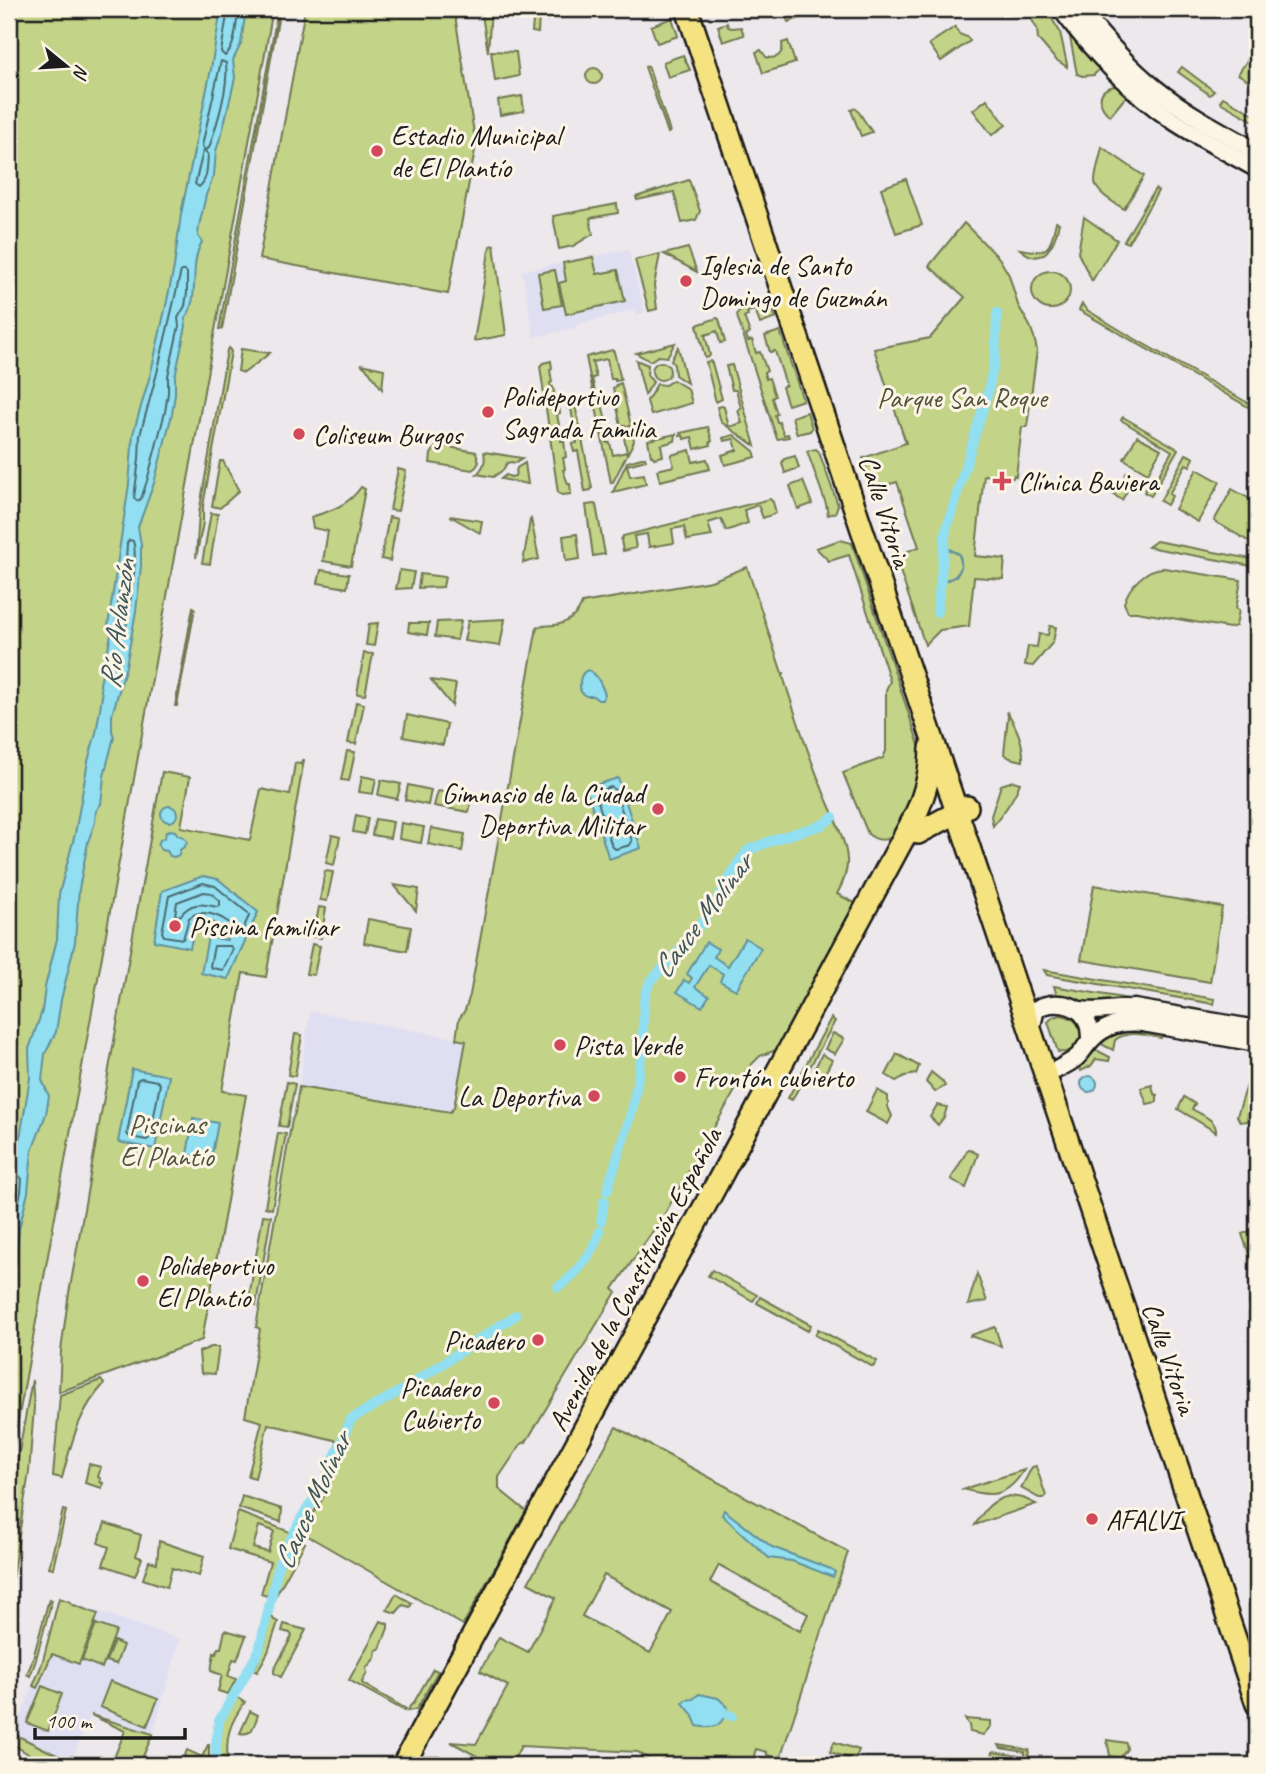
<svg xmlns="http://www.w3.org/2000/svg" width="1266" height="1774" font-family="Caveat,sans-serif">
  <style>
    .built { fill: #e0dff1 }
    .green { fill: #c3d387; stroke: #707852; stroke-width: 2; fill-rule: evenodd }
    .water { fill: #91dff1; stroke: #62919c; stroke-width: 2 }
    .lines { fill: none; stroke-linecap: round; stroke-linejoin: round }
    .shore { stroke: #4b6a71; stroke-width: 2 }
    .stream { stroke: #62919c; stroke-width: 2.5 }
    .canal { stroke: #91dff1; stroke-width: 10 }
    .secondary-casing { stroke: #1c1c1c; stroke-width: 21 }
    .highway-casing { stroke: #1c1c1c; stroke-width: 26 }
    .secondary { stroke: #fcf5e5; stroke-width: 16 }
    .highway { stroke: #f5e381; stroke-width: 21 }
    .poi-dot { fill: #d1495b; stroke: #fcf5e5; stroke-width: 2.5 }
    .labels { text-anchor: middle; stroke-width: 6; stroke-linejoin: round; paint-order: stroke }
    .poi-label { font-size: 28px; fill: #1c1c1c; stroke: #fcf5e5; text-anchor: start }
    .park-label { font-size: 28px; fill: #4e533c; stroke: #fcf5e5 }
    .street-label { font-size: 28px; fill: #1c1c1c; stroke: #fcf5e5 }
    .water-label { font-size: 30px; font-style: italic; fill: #3f565c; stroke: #fcf5e5 }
  </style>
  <rect width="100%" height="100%" fill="#ece8ec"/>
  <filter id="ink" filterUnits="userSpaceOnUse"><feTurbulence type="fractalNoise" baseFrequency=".0143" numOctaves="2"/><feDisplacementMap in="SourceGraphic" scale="14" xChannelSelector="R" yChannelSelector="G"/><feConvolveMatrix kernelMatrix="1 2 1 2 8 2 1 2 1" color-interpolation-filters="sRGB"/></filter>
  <g filter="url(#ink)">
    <g class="built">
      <path d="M628,249L645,312L636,315L634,310L576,325V328L534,337L522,271Z"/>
      <path d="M310,1011L466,1040L454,1107L450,1112L299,1087Z"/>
      <path d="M59,1598L180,1639L153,1734L91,1715L71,1762L14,1734L42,1664Z"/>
    </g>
    <g class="green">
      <path d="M9,9H273L9,1471Z"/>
      <path d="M278,9H280L222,329H219Z"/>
      <path d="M305,9H454L476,145L448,294L259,259Z"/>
      <path d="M481,9H491L488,52L482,15Z"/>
      <path d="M534,9H558V16L539,15L538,33L532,32Z"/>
      <path d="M784,9L795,11L799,9H808L810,15L788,22Z"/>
      <path d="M1026,9H1046L1060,32L1067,64V67L1055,59L1038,39L1037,29Z"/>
      <path d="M672,18L678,36L657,43L651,26Z"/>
      <path d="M727,23L728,27L732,28L741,27L744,35L723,42L718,26Z"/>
      <path d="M955,27L959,34L967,37L970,41L941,61L929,44Z"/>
      <path d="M1069,32L1101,67L1094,75L1082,76L1077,74Z"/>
      <path d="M788,41L795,63L763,73L756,52L761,50L766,57C777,60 784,54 782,43Z"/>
      <path d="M1257,46V86L1238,74Z"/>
      <path d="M491,51L516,52L519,76L495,81Z"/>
      <path d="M683,55L690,70L668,77L663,62Z"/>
      <path d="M648,66L670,132L668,133L645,67Z"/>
      <path d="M1182,67L1214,91L1210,95L1178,72Z"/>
      <circle cx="594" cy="76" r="8"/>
      <path d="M1115,86L1122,87L1129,93L1110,116C1097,105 1096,89 1115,86Z"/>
      <path d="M522,96L524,111L500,115L498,100Z"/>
      <path d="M1223,97L1257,116V123L1220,102Z"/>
      <path d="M987,99L1006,125L992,135L973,110Z"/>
      <path d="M856,108L872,132L861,136L851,110Z"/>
      <path d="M1102,147L1144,176L1124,209C1115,203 1096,193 1095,182C1095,173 1100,157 1102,147Z"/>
      <path d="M906,179L922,225L896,233L881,188Z"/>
      <path d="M689,180L700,211L696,220L682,223L674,192L637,200L636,197Z"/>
      <path d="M1155,189L1158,191L1128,243L1124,241Z"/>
      <path d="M617,204L618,213L590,218L593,234L573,246L559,249L553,216Z"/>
      <path d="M1084,217L1117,240L1092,281L1078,253Z"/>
      <path d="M1056,222L1059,223C1055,243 1044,270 1020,249C1050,254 1049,251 1056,222Z"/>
      <path d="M964,223L999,258L1009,275L1018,305L1030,326L1034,337L1037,350L1027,427H1022L1016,476L1014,475L1013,478L984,475L975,556L1005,559L1003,579L974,577L969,626L940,630L925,645L895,556L919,547L897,482L873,489L863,458L906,443L874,349L930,338L965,297L929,266Z"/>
      <path d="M494,245L506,335L474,341L490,246Z"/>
      <path d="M688,248L697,272L664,254Z"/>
      <path d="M660,254L654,285L657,309L649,311L635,260Z"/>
      <path d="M593,257L597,274L618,270L625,301L566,314L559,283L566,281L563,263Z"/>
      <path d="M555,270L562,305L544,308L538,273Z"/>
      <circle cx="1051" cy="290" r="19"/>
      <path d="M768,303L771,305L776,318L760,324L755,310L747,312L748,315L744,317L750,333L746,335L748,341L752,340L756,353L760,352L767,371L764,373L766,379L769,378L775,396L772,398L777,414L775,415L777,422H779L784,435L788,434L789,437L777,439L737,316L738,312Z"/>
      <path d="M1082,304L1087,310L1130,336L1257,408V412L1079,310Z"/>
      <path d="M717,318L719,319L725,342L720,343L717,331L705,335L710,355L709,357L705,358L697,325Z"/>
      <path d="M780,331L803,400L788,405L782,387L786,385L775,351L770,352L765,336Z"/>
      <path d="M675,343L667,357L658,356L650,361L636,353Z"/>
      <path d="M678,347L687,383L675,375L674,365L671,360Z"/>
      <path d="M229,348L231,352L203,506V523L196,558L199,513L227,350Z"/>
      <path d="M241,349L270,353L244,373L238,371Z"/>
      <path d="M612,350L614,352L621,380L615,381V379H611L607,359L592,362L596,377L592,378L596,396L600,395L606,421L602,423L607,443H610L613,455L627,452L623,433L627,432L626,430L632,428L634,441L613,482L611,483L586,357Z"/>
      <path d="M636,360L648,365L647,375L653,382L645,395Z"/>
      <path d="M551,361L552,369L550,370L552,382L550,383L551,387H553L555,397H557L560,413L557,414L559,425L556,426L557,430H559L561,441H564L566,457L563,458L565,469L563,470L568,484H570L571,494L562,495L558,493L540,366L543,363Z"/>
      <path d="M710,361L712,363L722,399L716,402L706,362Z"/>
      <circle cx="661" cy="371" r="9"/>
      <path d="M361,364L384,369L382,389L369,371Z"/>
      <path d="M732,365L755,446L721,422L717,407L722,406L724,407L729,427L742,423L738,410L741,408L736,390H732L726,366Z"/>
      <path d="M673,380L688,389L692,403L651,415L647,401L657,384L665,385Z"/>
      <path d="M621,383L631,426L626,427L625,425L621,426L613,388L616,387V385Z"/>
      <path d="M574,400L592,488L591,490L585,491L578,451L574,452L572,444L577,443L571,408H567L566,401Z"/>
      <path d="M807,412L812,428L810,431L797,434L792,417Z"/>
      <path d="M1123,417L1178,449L1151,496L1144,492L1153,476L1157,478L1172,451L1121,420Z"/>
      <path d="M708,427L712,441L710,442L711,445L695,449L692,437L684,439L683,435L680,436V433Z"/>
      <path d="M676,434L675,441L661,445L663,456L654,458L653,456H651L648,440Z"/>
      <path d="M734,435L754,451L756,457L725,465L722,455L737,450L734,439L724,441L723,438Z"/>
      <path d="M1137,436L1161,449L1148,473L1124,459Z"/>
      <path d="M437,445L476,452L479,462L476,467L472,470L430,463L431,454Z"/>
      <path d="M816,449L819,452L838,505L835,513L828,515L826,504L807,451Z"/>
      <path d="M690,450L693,462L707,459L710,469L660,481L657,470L674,466L671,455Z"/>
      <path d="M484,452L522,458L515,463L511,462L507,463L503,470L493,477L477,474C484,467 486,461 484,452Z"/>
      <path d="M1186,454L1194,458L1190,466L1186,464L1169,494L1172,496L1167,505L1160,501Z"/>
      <path d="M795,456L799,468L785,473L782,463L784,459Z"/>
      <path d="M645,457L646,460L627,465L630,476L644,474L646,484L613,492L627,462Z"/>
      <path d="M220,461H223L239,491L220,508L212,506Z"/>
      <path d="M525,463L528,484L501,479L506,475L511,477L515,476L517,468Z"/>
      <path d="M398,469L406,471L398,511L390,510Z"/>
      <path d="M1197,469L1220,482L1198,522L1175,509Z"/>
      <path d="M1127,472L1135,476L1122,500L1114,495Z"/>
      <path d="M803,481L812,504L798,509L790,486Z"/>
      <path d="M361,487L365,489L351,566L323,561L328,531L313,528L311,517C331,511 349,505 361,487Z"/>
      <path d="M1232,489L1257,503V546L1214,521Z"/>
      <path d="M770,499L773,502L776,513L763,518L758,505L744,510L748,523L726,531L721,519L708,523L712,536L687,540L684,527L672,529L674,543L649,547L647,534L634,536L636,548L623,551L621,540L623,536Z"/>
      <path d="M594,504L596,505L605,554L593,556L586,505Z"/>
      <path d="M211,513L218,514L210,564L202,563Z"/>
      <path d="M450,516L482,521L480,533Z"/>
      <path d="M389,517L397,519L390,561L381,559Z"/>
      <path d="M531,519L539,559L523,563L530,520Z"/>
      <path d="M577,534L580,559L566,561L563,536Z"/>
      <path d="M840,540L852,543L921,751L922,776L896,835C886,841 878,842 868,834L843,773L883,758L886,751V690L890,681L849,555L829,561L816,548Z"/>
      <path d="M1156,541L1257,560V567L1148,547Z"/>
      <path d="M747,567L782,673H784L783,676C795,714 807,751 822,788C829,807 846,839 847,859C848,872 843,883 837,894L857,904L776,1050L760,1056L748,1068L664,1215L613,1289L616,1292L526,1442L521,1444L499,1477V1489L526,1511L463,1625L301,1532L328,1490L347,1443L268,1424L255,1478L248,1476L262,1422L245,1417L260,1329L256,1327L292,1120L295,1113L299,1087L450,1112L454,1107L466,1041L456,1039L459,1019L465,1010L470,995L537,627C544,625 549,626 555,625C568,623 578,615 582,603L711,581Z"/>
      <path d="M1164,568L1241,580L1236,609L1239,610L1236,626L1229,628L1137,612H1128L1124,603C1129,586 1146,568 1164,568Z"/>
      <path d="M321,570L349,574L347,588L318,583Z"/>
      <path d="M400,570L414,572L411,588L396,589Z"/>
      <path d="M420,574L445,577L443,587L418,588Z"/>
      <path d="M193,607L195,608L177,706H175Z"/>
      <path d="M505,619L500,646L464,641L468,621Z"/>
      <path d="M461,621L457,640L435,637L437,622Z"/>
      <path d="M378,623L374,646L366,645L369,624Z"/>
      <path d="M409,623H429L427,635L408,632Z"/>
      <path d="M1050,626L1056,627L1053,642L1033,666L1025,665L1028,646L1037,647L1039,634L1048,635Z"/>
      <path d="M364,653L373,654L365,695L357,694Z"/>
      <path d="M431,680L456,684L452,706Z"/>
      <path d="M356,702L364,704L356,744L348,743Z"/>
      <path d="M1007,711C1016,727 1024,742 1023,761L1010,758L1004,754L1008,716Z"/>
      <path d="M407,715L447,724L443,745L403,737Z"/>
      <path d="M347,751L355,752L349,781L341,780Z"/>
      <path d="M302,760H304L266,977L243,973L222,1091L246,1095L202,1340L59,1392L61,1351L68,1299L162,772L190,777L181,827L250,840L261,789L290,795L295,763L301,764Z"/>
      <path d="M362,776L376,779L373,794L359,792Z"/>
      <path d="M381,780L401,784L397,799L378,795Z"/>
      <path d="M1013,781L1020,783C1014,799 1004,812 993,826L991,816L1001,785Z"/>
      <path d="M408,785L431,790L428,805L405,800Z"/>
      <path d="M438,791L472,797L469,812L434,806Z"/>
      <path d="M356,815L368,818L365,834L353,832Z"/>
      <path d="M375,819L393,822L390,838L372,835Z"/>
      <path d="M401,823L424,827L421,843L399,839Z"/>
      <path d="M431,828L465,834L462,851L428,844Z"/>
      <path d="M332,835L340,837L334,865L326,863Z"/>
      <path d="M325,871L333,872L327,901L320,900Z"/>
      <path d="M394,885L419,889L416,911Z"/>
      <path d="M1094,885L1222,907L1210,982L1081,960Z"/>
      <path d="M319,907L326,908L321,938L313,937Z"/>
      <path d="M368,919L411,927L407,951L364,943Z"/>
      <path d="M312,944L320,946L314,975L306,974Z"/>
      <path d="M1044,970L1215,999L1214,1004L1047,975Z"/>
      <path d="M1054,986L1175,1007L1174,1009L1087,1005L1057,996Z"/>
      <path d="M1061,1015C1093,1021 1084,1056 1058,1052L1048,1022L1053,1017Z"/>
      <path d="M831,1018L835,1021L792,1100L788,1098Z"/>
      <path d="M1130,1029L1163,1033L1161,1038C1146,1035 1128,1030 1115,1040L1113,1050L1103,1045L1102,1043L1110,1034Z"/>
      <path d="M833,1033L844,1039L835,1054L825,1049Z"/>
      <path d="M295,1034L302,1035L295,1076L288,1075Z"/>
      <path d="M1096,1050L1110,1057L1109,1061L1096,1059L1091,1066L1081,1071L1079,1067Z"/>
      <path d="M822,1054L832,1060L824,1075L814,1070Z"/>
      <path d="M897,1054L919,1066L916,1074L905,1076L896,1081L886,1075Z"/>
      <path d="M1254,1069L1256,1071L1247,1121L1240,1122L1237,1116L1252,1070Z"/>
      <path d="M931,1072L942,1081L945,1086L935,1092L926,1082Z"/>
      <path d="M287,1082L295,1084L287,1127L279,1126Z"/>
      <path d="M1152,1085L1154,1094L1157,1095V1102L1147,1104L1141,1088Z"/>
      <path d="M877,1090L888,1096V1107L892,1116L888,1124L866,1112Z"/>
      <path d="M1184,1097L1195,1104L1192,1109C1202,1115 1217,1120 1216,1132L1178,1109Z"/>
      <path d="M937,1105L947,1107L944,1117L938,1125L930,1117Z"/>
      <path d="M278,1133L286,1134L272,1209L265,1207Z"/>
      <path d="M968,1149L978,1154L966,1188L951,1179Z"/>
      <path d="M263,1215L271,1216L256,1305L248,1303Z"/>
      <path d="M1257,1228V1264L1253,1265L1242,1234Z"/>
      <path d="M712,1270L757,1295L753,1301L708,1276Z"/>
      <path d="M977,1274L987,1301L968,1305Z"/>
      <path d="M760,1297L811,1325L808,1331L757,1303Z"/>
      <path d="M995,1327L1001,1346L970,1336L971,1335Z"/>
      <path d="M818,1329L877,1361L873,1367L815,1335Z"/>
      <path d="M211,1347H219L215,1374L201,1373L199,1352Z"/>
      <path d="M32,1380L34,1407L29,1472L9,1598V1507Z"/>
      <path d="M101,1380L104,1384C78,1412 72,1442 62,1478L53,1476L60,1395Z"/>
      <path d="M616,1427L848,1552L780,1759L767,1755V1752L756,1749L753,1759L724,1757L721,1765H657L638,1752L521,1746L511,1765H493L451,1742L476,1744L508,1686L480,1671L499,1637L528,1652L556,1598L528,1583ZM719,1565L808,1614L800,1631L710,1582ZM604,1575L672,1612L650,1653L582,1616Z"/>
      <path d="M89,1464L101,1467L98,1477L101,1479L100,1482L103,1483L102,1488L85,1483Z"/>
      <path d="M1036,1466L1046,1496L1044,1498H1039L1021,1488L1032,1467Z"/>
      <path d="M1024,1470C1007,1497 992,1498 963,1489Z"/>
      <path d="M242,1496L282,1509L281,1522L239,1508Z"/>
      <path d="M1010,1496L1023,1498L1036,1504L975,1525C984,1510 992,1499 1010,1496Z"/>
      <path d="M63,1510L66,1511L53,1568L49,1567Z"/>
      <path d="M238,1512L290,1532L277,1564L267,1596L261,1594L270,1562L228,1549ZM259,1526L274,1531L268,1552L253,1548Z"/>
      <path d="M105,1523L141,1535L136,1556L142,1558L135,1576L103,1565L109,1547L98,1543Z"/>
      <path d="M296,1538L305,1543L274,1599L272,1598L280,1570Z"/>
      <path d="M159,1541L204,1556L199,1576L172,1568L167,1587L143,1579L149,1561L157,1563Z"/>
      <path d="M396,1594L412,1603L410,1607L403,1605L396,1613L387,1610Z"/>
      <path d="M59,1598L71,1602V1604L98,1614L79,1664L52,1654L37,1688L33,1686L42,1664Z"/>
      <path d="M49,1599L52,1600L35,1663L30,1676L28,1675L27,1674L32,1662Z"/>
      <path d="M270,1613L274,1620L278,1622L268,1652L257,1672L253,1670C265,1652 267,1634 270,1613Z"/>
      <path d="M381,1621L388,1624V1628L380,1649L376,1650L375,1658L366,1668L367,1673L362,1682L363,1684L406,1709L405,1711L349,1680Z"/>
      <path d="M96,1624L116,1631L102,1668L82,1660Z"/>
      <path d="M284,1624L306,1630L281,1677L274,1673V1670L292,1636L290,1633L282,1631Z"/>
      <path d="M225,1630L246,1636L237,1660L233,1659L228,1676L236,1679L228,1694L218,1691L222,1675L211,1671L214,1653L216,1654L218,1648H221Z"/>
      <path d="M114,1641L123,1645L116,1664L106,1661Z"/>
      <path d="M433,1669L438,1671L417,1709L408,1711L410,1706L413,1704Z"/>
      <path d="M110,1681L158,1699L147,1726L100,1707Z"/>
      <path d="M42,1686L62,1694L48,1731L27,1723Z"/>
      <path d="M235,1696L245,1702C229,1724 225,1737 228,1765H218L220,1724Z"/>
      <path d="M250,1711L258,1715C254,1725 253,1736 240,1733Z"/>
      <path d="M91,1715L153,1734L139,1765H111L125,1731Z"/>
      <path d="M965,1719L991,1721V1726L983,1735L970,1732L969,1725Z"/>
      <path d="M14,1734L71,1762L69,1765H46L9,1742Z"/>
      <path d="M1107,1740L1126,1743L1127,1749L1120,1758L1110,1756Z"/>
      <path d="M834,1742L859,1750L855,1760L830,1752Z"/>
      <path d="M208,1745H209V1756L212,1765H181L187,1750L202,1757Z"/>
      <path d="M999,1745L1029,1750L1027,1765L992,1759L993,1752L1025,1757V1752L1001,1748Z"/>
    </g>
    <g class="water">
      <path d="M221,9H246L241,44L233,60L235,78L223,129L216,151L214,175L206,195L199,226L198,236L202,242C188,266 201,296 185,319L186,326L175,377V394L172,414L154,483L138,527L141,544V566L136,611L126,666L112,715V731L114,737L104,776L101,804L96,811L95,822L88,842L79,889L75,942L61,1000L56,1032L45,1054L42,1080L49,1096L46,1114L32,1151L28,1192L19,1229L16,1262L9,1290L10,1181L21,1132L30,1078L29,1049L42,1011L45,987L57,939L59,894L75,834L88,761L96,733L102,697L100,684L111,635L108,626L129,484L133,434L151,372L167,301L174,267L181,214L211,69Z"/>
      <path d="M588,670C598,674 601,685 605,694L602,700H598L593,696H586L581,692C579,684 579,673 588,670Z"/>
      <path d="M618,778L641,848L609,859L586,788Z"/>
      <circle cx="169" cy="814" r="8"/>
      <path d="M170,830L175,831L178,835L184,837L187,842L185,846L180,850L179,855L174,857L170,856L167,851L161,850L158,845L160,840L165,837L166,832Z"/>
      <path d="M203,876L218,879L258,912L228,979L201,973L208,937L227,940L228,930L210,921L196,920L190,948L154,941L162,891Z"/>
      <path d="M745,938L761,948L736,990L720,981L723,974L709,965L695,987L709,996L702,1007L677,992L684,980L689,983L692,978L687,974L706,942L718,949L714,957L728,966Z"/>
      <path d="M132,1069L169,1076L155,1149L118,1142Z"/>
      <circle cx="1089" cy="1084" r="8"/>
      <path d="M193,1118L218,1123L211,1159L187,1155Z"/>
      <path d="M724,1510L772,1547L831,1569L835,1572L833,1577L792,1561L769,1558L722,1515Z"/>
      <path d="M699,1694L718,1698L728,1707C723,1725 716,1730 697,1726L692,1714L683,1703L685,1700L693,1699Z"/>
    </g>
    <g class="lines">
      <g class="shore">
        <path d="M228,9L221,52L225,56C237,45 235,25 239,9"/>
        <path d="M221,61L226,63C229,87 217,124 209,148L205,150L202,146Z"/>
        <path d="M203,152H206L208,154C207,166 208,180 199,187L195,184Z"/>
        <path d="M181,271H184L187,273V293L185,306L178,318L179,326L168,376V393L165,412L147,481L141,499L137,501L134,498L139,459L140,435L157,373Z"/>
        <path d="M129,540L133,541C139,559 128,613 125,633L121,636L118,634L116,625L119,592L126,560L127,543Z"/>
        <path d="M611,787L615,790L632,841L630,845L616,849L612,847L596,795L597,792Z"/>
        <path d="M203,883L215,886L248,913L249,916L242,931L237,932C230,918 202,906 189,918L183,939L164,936L162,932L169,896Z"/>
        <path d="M204,892L211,893L220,901V906L217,907C202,903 190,902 180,916L175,915L177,902Z"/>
        <path d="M214,946H230L233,949L223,970L212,968L210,966Z"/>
        <path d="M141,1078L157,1081L160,1084L150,1137L147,1140L130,1137L127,1134L137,1080Z"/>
        <path d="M9,1178L18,1175L22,1179L21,1192L12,1228L9,1261"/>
      </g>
      <path class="stream" d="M941,580C957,581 965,569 959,554L944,547"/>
      <g class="canal">
        <path d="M937,612L946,530L988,392L995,358L997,313"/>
        <path d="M607,1191L633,1107L642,1052L644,1002L646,992L650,982L689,939L711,910L738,863L748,850L779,838L822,825L833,817"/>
        <path d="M601,1221L604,1201"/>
        <path d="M558,1287C578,1274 592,1253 600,1231"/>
        <path d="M726,1714L732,1716"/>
        <path d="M216,1765V1744L219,1721L259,1651L279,1563L302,1517L323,1485L351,1419L404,1389L516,1315"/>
      </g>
      <defs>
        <g id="secondary">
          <path d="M1061,9C1092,51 1128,90 1172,120C1199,138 1229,153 1257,169"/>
          <path d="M1080,9C1102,37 1126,65 1155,88C1186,113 1222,132 1257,151"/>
          <path d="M1080,1010C1098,1013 1116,1008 1134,1008L1257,1029"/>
          <path d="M1031,1030L1036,1009C1051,1000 1077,1002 1086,1019C1090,1026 1090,1034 1090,1041"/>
          <path d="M1056,1070C1063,1066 1070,1063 1076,1058C1082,1053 1085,1046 1091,1040C1105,1025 1122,1021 1143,1023L1257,1043"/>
        </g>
        <g id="highway">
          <path d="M687,9L1257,1704"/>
          <path d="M918,833L967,807"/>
          <path d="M403,1765L911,824C924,799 931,776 931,748"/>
        </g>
      </defs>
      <use href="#secondary" class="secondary-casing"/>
      <use href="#highway" class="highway-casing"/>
      <use href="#secondary" class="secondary"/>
      <use href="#highway" class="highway"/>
    </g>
  </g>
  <g class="poi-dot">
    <circle cx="377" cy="151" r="7"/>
    <circle cx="686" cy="281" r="7"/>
    <circle cx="488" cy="412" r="7"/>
    <circle cx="299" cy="434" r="7"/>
    <path d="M998.5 470.5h7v7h7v7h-7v7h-7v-7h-7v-7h7z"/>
    <circle cx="658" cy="809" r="7"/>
    <circle cx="175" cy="926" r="7"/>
    <circle cx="560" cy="1045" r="7"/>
    <circle cx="680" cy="1077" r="7"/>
    <circle cx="594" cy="1096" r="7"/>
    <circle cx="143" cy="1281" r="7"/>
    <circle cx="538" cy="1340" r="7"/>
    <circle cx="494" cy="1403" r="7"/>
    <circle cx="1092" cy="1519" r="7"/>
  </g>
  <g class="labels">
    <g class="poi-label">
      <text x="391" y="145">Estadio Municipal<tspan x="391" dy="32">de El Plantío</tspan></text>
      <text x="700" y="275">Iglesia de Santo<tspan x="700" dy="32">Domingo de Guzmán</tspan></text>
      <text x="502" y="406">Polideportivo<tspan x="502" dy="32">Sagrada Familia</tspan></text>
      <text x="313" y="444">Coliseum Burgos</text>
      <text x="1018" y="491">Clínica Baviera</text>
      <text x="644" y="803" text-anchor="end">Gimnasio de la Ciudad<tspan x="644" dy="32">Deportiva Militar</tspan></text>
      <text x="189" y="936">Piscina familiar</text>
      <text x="574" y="1055">Pista Verde</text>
      <text x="694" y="1087">Frontón cubierto</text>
      <text x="580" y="1106" text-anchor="end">La Deportiva</text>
      <text x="157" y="1275">Polideportivo<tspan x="157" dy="32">El Plantío</tspan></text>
      <text x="524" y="1350" text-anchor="end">Picadero</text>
      <text x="480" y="1397" text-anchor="end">Picadero<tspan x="480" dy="32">Cubierto</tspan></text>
      <text x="1106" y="1529">AFALVI</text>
    </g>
    <g class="park-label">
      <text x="962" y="407">Parque San Roque</text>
      <text x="167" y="1134">Piscinas<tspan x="167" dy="32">El Plantío</tspan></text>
    </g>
    <g class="street-label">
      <text transform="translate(886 511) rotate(72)" y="10">Calle Vitoria</text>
      <text transform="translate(634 1279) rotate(-62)" y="10">Avenida de la Constitución Española</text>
      <text transform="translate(1170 1358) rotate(71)" y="10">Calle Vitoria</text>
    </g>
    <g class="water-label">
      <text transform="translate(117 624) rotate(-83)" y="10">Río Arlanzón</text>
      <text transform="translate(702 916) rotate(-53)" y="10">Cauce Molinar</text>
      <text transform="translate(312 1501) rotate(-65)" y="10">Cauce Molinar</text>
    </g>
  </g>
  <rect width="1266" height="1774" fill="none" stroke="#fcf5e5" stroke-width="35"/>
  <rect x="18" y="18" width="1231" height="1739" fill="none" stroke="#1c1c1c" stroke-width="2.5" filter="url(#ink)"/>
  <g transform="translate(66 66) rotate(108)" stroke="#fcf5e5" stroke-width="5" paint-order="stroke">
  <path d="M0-5L12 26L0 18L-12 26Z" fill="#1c1c1c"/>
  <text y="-10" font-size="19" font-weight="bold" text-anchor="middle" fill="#1c1c1c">N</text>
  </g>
  <path d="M35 1728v10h150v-10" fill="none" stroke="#1c1c1c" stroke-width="3.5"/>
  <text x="46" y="1728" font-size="21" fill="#1c1c1c" stroke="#fcf5e5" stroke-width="5" paint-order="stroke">100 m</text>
</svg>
